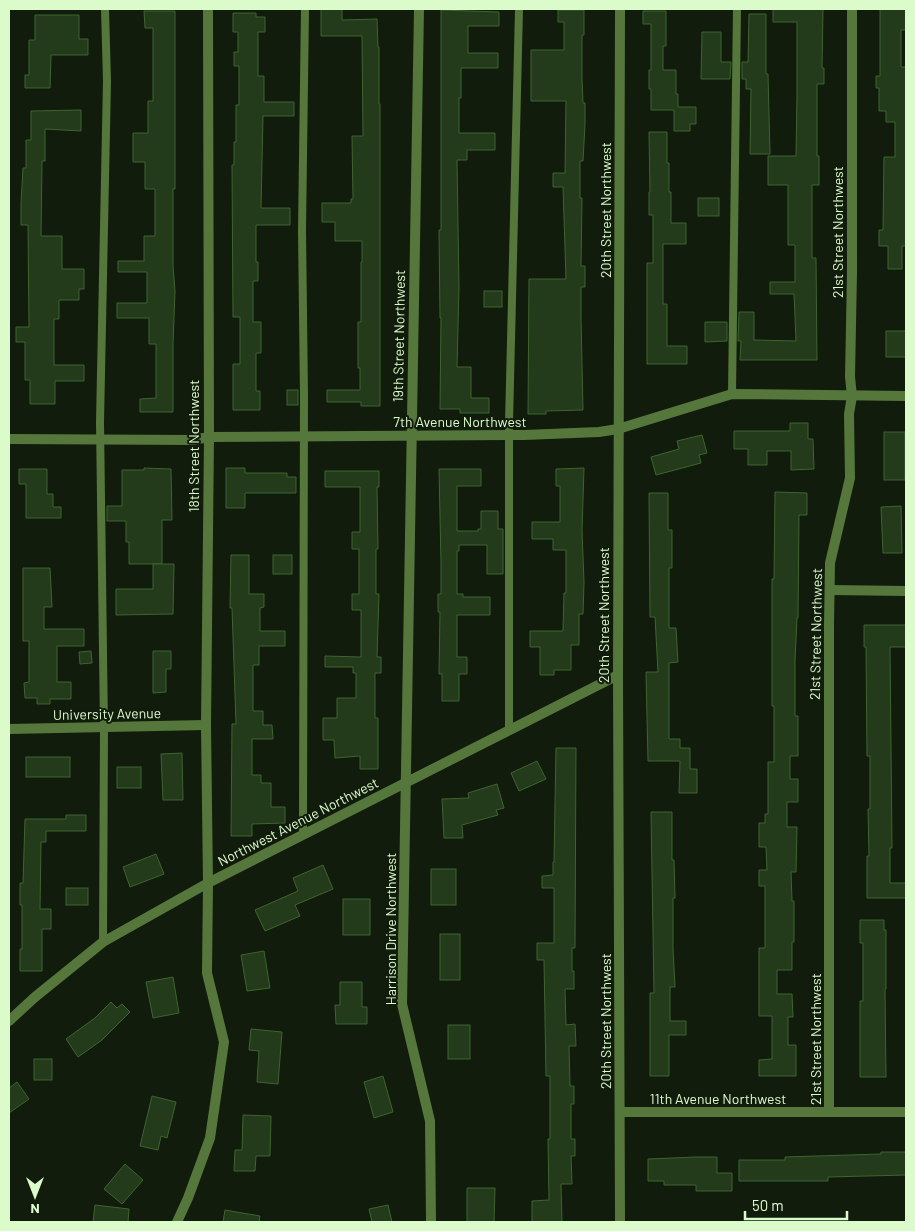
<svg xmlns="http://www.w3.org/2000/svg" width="915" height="1231" font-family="Barlow,sans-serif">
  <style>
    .building { fill: #233b1a; stroke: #3d652e }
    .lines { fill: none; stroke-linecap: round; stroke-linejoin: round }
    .service { stroke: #55773b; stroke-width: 8 }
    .minor { stroke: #55773b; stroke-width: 10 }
    .labels { text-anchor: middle; stroke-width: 4; stroke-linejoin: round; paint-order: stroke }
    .street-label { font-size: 14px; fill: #dcfbcb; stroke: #111c0d }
  </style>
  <rect width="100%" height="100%" fill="#111c0d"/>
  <g class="building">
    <path d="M321,9H342V20L377,19L378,47H379V104H380V406H361V402H327V390H360V368H358V322H361V262H362V241H335V222H322V203H351V199H353L352,136H363L362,36H321Z"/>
    <path d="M773,9H823L822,68H824V84H817V156H819V185H812V258H816L817,360H740L741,341H738L739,312H754V340L796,341L794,294H770V282H795V245H788V185H768V156H796L797,95V22H773Z"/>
    <path d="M880,9H906V30H901V67H906V246H902V269H888V246H879V230H883L884,157H895V122H886V111H879V88H876V76H880Z"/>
    <path d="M441,10L499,12V26H468V53H498V68H461V98H459V133H495V150H467V160H457L459,287L457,367H471V398H489V413H460V409H440L441,318H440L439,230H441Z"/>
    <path d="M558,10H584V35H582V78L583,103H585V124L583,161H580V198H582L581,266H585V287H581V318L583,410L546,411V414H528L529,279H566L563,187H553V173H565L566,101H531V50H564V22H558Z"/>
    <path d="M144,11H175V189H173V266L175,291L173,344V412H140V399L156,398V344H149V318H117V303H147V272H118V261H144V236H155V189H145V162H133V133H148V101H153V28H145Z"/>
    <path d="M643,11H666V46H663V70H676V94H678V107H696V124H690V131H674V110H651V89H649V70H651V24H643Z"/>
    <path d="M233,13H256V17H265V32H258V76H264V102H294V116H263L261,208H290V225H256V262H258V281H253V322H261V353H256V391H260V410H233V364H240V317H233L232,165H234V142H236V105H239V66H234V52H238V32H233Z"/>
    <path d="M749,14H766V74H768L770,154H750L751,89H746V79H742V62H748Z"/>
    <path d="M35,15H79V39H88V55H51L50,88H25V75H29V40H35Z"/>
    <path d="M702,32H721V62H731L730,79H701Z"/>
    <path d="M81,110V131L45,129V161H42L41,236H62V269H84V289H79V300H59V319H54V365H84V381H55V404H30V380H25V342H16V327H29L28,225H21V203L23,168H26V140H31V111Z"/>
    <path d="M649,132H667V163H669V192H671V223H686V244H663V304H667V346H687V364H647V263H653V215H649V192H650Z"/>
    <rect x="698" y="198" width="21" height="18"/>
    <rect x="484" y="291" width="18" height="16"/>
    <path d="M705,322H727V341L705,342Z"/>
    <rect x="886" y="331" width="20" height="26"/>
    <rect x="287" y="390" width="11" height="15"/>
    <path d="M790,423H808V439H813L814,469L791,470V451H767V465H748V449H734V431H790Z"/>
    <rect x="884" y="432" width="21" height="48"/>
    <path d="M702,435L707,453L699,455L701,463L656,475L651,457L679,449L677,441Z"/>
    <path d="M144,468L171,469L172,520H162V564H129V542H126V521H107V506H122V470H144Z"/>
    <path d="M226,468H245V473H287V477H296V493H245V508H226Z"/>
    <path d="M584,468L582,531L584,582L583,614H579V645H571V670H554V675H540V647H530V631H563L564,593H566V550H553V539H532V522H560V486H556V469Z"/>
    <path d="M19,469H47V494H53V507H61V518H26V484H19Z"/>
    <path d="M439,469H481V486H457V531H478V529H481V511H498V529H503V574H487V545H459V551H457V594H463V597H490V615H457V657H467V674H459V701H442V674H439L440,612H438V594H441V563Z"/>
    <path d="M325,471H379V487H377L378,549H376V594H379L377,657H381V673H375V718H378V769H360V756L335,758L334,740H323V718H337V698H356V673H353V667H325V656L361,657V610H352V594H359V549H352V532H360V487H325Z"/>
    <path d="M775,492L807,493V515H799L798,618H797L795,661V716H798V756H790V779H798V802H787V827H797L796,872H791L792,901H794V942H792V970H777V994H792L793,1017H788V1045H796V1076H759V1060L772,1059V1016H759V948H765V886H759V870H767L766,847H759V823H765V814H768V762H774V706H772V579H774Z"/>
    <path d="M649,493H668V530H672V568H669V628H676L678,662L669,663V739H680V748H690V769H697V793H679L680,761H648L646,672H658L655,617H650Z"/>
    <path d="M901,506L902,553H883L881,507Z"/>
    <path d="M231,555H249V594H264V607L260,608V631H285V646H259V665H253V711H263V725H272L273,739H252V775H261V783H271V807H285V823L252,824V836H231L232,724H236L232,608H230Z"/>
    <rect x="273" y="555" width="19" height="19"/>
    <path d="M153,564H174L173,614L116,615V589H153Z"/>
    <path d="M23,568H50L52,607H44V629H84V646H57V682H71V699H50V704H37V698H25L24,683L29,682V641H23Z"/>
    <path d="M864,625H906V647H890L892,848H890V883H906V898H867V856H869L868,809H870V756H867L866,647H864Z"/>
    <path d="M91,651L92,663L80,664L79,652Z"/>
    <path d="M153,651H171V669H166V692L153,693Z"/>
    <path d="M556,748H576L575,948H572V971H574V989H565L566,1025L575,1024L576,1046H569L570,1086H574V1104H571V1139H575V1156H571L572,1184H561L562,1222H532V1201L549,1200L548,1139H550V1076H546L544,960H537V943H554V888H542V876L553,875V862H554Z"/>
    <path d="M182,753L183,800H163L161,754Z"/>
    <rect x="26" y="757" width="44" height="20"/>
    <path d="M537,761L546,779L519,791L511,773Z"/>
    <rect x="117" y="767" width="24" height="21"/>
    <path d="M497,784L504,808L496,810L498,815L462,825L463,838H444L442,799L469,798L468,793Z"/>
    <path d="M651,812H672V860H674L675,898H673V948L675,987H670V1021H686V1035H669V1076H650V993H654Z"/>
    <path d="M66,815H86V831H46V842H41L40,909H51V929H42V971H20V949H22V905H20V883H23L25,819H66Z"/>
    <path d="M156,854L164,874L130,887L123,867Z"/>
    <path d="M323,865L333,889L295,905L300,916L265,931L255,910L298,891L293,878Z"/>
    <rect x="431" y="869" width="25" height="36"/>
    <rect x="66" y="888" width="22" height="17"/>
    <rect x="343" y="899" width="27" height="36"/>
    <path d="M860,920H884V930H886V989H885L886,1077H860V1001H863V943H860Z"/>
    <rect x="440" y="934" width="20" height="46"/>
    <path d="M264,951L270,988L247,991L241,955Z"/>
    <path d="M173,977L179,1013L153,1018L146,982Z"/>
    <path d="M340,982H362V1007H367V1024H336L335,1005H340Z"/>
    <path d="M111,1002L117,1008L122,1004L130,1012L102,1040L78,1057L66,1039L95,1018Z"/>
    <rect x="448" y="1025" width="22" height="34"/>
    <path d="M251,1029L282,1032L278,1084L257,1082L259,1051L249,1050Z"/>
    <rect x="34" y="1059" width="18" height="21"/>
    <path d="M383,1076L393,1112L374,1118L364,1082Z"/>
    <path d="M17,1082L29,1099L9,1113V1088Z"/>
    <path d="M152,1096L176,1102L167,1138L161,1136L158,1150L140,1146Z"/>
    <path d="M243,1115L271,1116L270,1156H256L255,1171H234L235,1150H242Z"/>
    <path d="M881,1152H906V1175L828,1177V1181H739V1160H785V1157L881,1154Z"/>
    <path d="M696,1157H717V1173H732V1191H696V1185H664V1181H648V1159Z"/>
    <path d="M125,1164L143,1180L122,1204L104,1189Z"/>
    <path d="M467,1188H495L494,1222H467Z"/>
    <path d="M95,1205L129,1209L128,1222H93Z"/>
    <path d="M388,1205L392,1222H372L369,1209Z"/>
    <path d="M225,1210L260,1216L259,1222H223Z"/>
  </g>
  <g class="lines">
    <g class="service">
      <path d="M732,394L737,9"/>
      <path d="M509,730V423L519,9"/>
      <path d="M303,834L304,396L302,230L305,9"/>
      <path d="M103,942L104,728L100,422L107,81L105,9"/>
    </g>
    <g class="minor">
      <path d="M419,9L402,1004L430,1121L431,1222"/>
      <path d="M9,439L193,440L209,437L524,435L599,432L618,429L732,394L906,396"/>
      <path d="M830,590L906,591"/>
      <path d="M9,729L206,725"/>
      <path d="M9,1021L35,997L103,942L208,883L618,675"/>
      <path d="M620,1112H906"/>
      <path d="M829,1112V626L830,563L850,478L849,414L852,396L850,377L852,273V9"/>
      <path d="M177,1222L188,1198L210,1138L224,1042L207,973L208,883L206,725L209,437L208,9"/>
      <path d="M620,1222L618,675L620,9"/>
    </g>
  </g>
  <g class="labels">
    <g class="street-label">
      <text transform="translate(606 210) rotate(-90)" y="5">20th Street Northwest</text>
      <text transform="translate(838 232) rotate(-90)" y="5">21st Street Northwest</text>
      <text transform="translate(399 336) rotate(-89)" y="5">19th Street Northwest</text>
      <text x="460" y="427">7th Avenue Northwest</text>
      <text transform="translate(194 446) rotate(-90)" y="5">18th Street Northwest</text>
      <text transform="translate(604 615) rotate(-90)" y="5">20th Street Northwest</text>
      <text transform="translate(816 634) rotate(-89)" y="5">21st Street Northwest</text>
      <text transform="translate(107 714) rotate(-1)" y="5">University Avenue</text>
      <text transform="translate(298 822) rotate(-27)" y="5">Northwest Avenue Northwest</text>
      <text transform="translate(391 929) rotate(-90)" y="5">Harrison Drive Northwest</text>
      <text transform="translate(606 1021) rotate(-90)" y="5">20th Street Northwest</text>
      <text transform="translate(816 1039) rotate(-90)" y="5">21st Street Northwest</text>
      <text x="718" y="1104">11th Avenue Northwest</text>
    </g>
  </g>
  <rect width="915" height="1231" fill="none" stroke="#dcfbcb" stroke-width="20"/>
  <g transform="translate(35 1196) rotate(180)" stroke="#111c0d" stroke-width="4" paint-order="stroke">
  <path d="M0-4L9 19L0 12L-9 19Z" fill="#dcfbcb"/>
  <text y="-8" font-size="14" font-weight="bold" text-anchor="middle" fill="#dcfbcb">N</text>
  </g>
  <path d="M745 1211v8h102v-8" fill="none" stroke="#dcfbcb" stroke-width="2.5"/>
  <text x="752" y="1211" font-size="15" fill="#dcfbcb" stroke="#111c0d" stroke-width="4" paint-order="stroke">50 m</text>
</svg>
